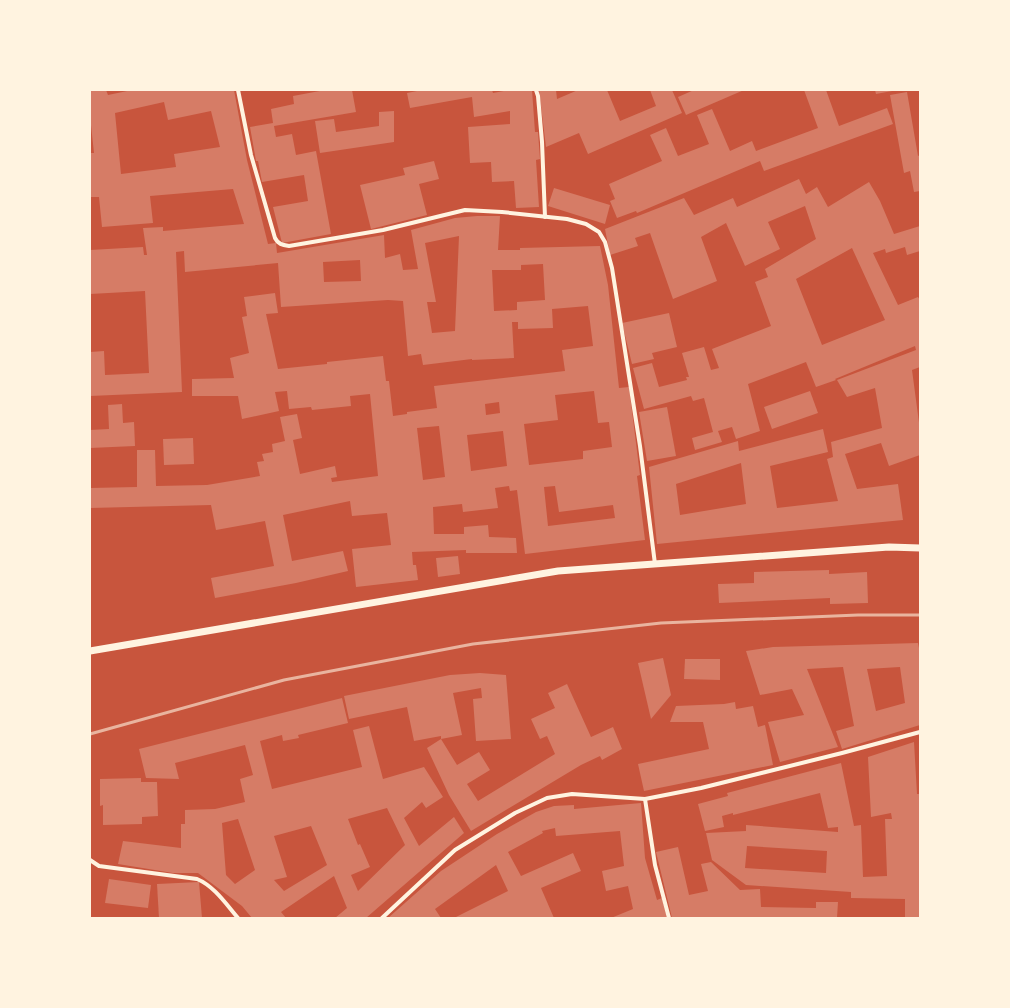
<svg xmlns="http://www.w3.org/2000/svg" width="1010" height="1008" font-family="'PT Sans',sans-serif">
  <style>
    .building { fill: #d67c66; fill-rule: evenodd }
    .lines { fill: none; stroke-linecap: round; stroke-linejoin: round }
    .minor { stroke: #fff3e0; stroke-width: 4 }
    .tertiary { stroke: #fff3e0; stroke-width: 7 }
    .rail { stroke: #e9b49f; stroke-width: 3 }
  </style>
  <rect width="100%" height="100%" fill="#c8553d"/>
  <g class="building">
    <path d="M90,90H106L108,95L132,90H234L247,160L268,244L276,243L277,253L384,235L385,258L400,254L403,270L418,269L411,230L455,218L477,216H500L498,250H520V248L600,246L608,285L619,388L629,387L640,475L637,476L645,540L525,554L517,490L510,491L509,486L495,488L498,508L463,512L462,504L433,507L434,534H464V527L488,525L489,537L516,538L517,553H466V550L412,552L413,565H416L418,580L356,587L352,549L391,545L387,513L352,516L350,501L283,515L292,561L343,551L348,571L296,583L215,598L211,578L274,566L265,521L216,530L211,505L90,508V488L137,487V450H155L156,486L207,485L260,476L257,462L264,461L262,454L273,452L272,444L285,441L280,417L297,414L302,438L293,440L300,474L335,466L337,477L331,478L332,482L378,476L370,394L350,396L351,406L312,410L311,407L289,409L287,391L275,392L279,411L242,419L238,396H192V379L234,378L230,358L249,353L242,317L247,316L244,297L275,293L278,313L266,314L278,369L327,364V362L383,356L386,381H389L393,416L407,414V412L437,408L434,386L565,371L562,350L593,346L588,306L552,309L553,328L518,329V322H512L514,358L472,360V359L423,365L421,354L408,356L403,301L388,300L281,307L278,263L185,272L184,251L176,252L182,392L90,396V352L104,351L105,375L149,373L145,291L90,294V250L143,247L144,255H147L143,228L163,227V231L244,224L233,189L150,196L153,223L102,227L99,197H90V153H94L90,116ZM164,102L168,120L211,111L220,147L174,154L176,167L121,174L115,113ZM459,236L455,331L432,333L427,302H436L425,243ZM360,260L361,281L324,282L323,262ZM543,264L545,300L517,302V310L494,311L492,270H521V265ZM594,391L598,423L609,422L612,447L583,451V459L529,465L524,424L558,420L555,395ZM499,402L500,413L486,415L485,404ZM439,426L445,477L423,480L417,428ZM503,431L507,466L471,471L467,435ZM555,486L559,512L613,505L615,518L548,526L544,487Z"/>
    <path d="M325,90H352L356,112L274,126L276,137L292,134L296,155L316,151L331,234L282,243L273,207L308,201L304,175L262,182L258,161H256L250,127L273,123L271,109L294,104L293,96Z"/>
    <path d="M422,90H492L493,93L509,90H532L535,132H538L540,159L536,160L539,207L516,208L514,181L492,182L491,162L470,163L468,127L510,124V111L474,117L472,97L410,108L407,93Z"/>
    <path d="M539,90H556L557,99L578,90H607L620,121L656,106L650,90H672L682,113L588,154L579,133L546,147Z"/>
    <path d="M694,90H744L686,115L678,97Z"/>
    <path d="M804,90H826L839,126L887,108L893,124L764,171L760,161L637,213L636,211L617,218L610,201L615,199L609,184L662,161L650,135L666,128L678,156L709,144L697,115L712,109L730,151L752,141L756,151L818,128Z"/>
    <path d="M875,90H892V91L876,94Z"/>
    <path d="M907,92L918,156L920,155V191L914,192L910,171L904,173L890,95Z"/>
    <path d="M394,111V142L320,153L315,121L334,119L336,132L379,126V112Z"/>
    <path d="M434,161L439,179L419,184L427,215L371,229L360,185L405,175L403,168Z"/>
    <path d="M799,179L806,194L817,187L828,207L869,182L880,201L894,234L920,226V251L907,255L905,247L886,253L885,249L873,253L898,305L918,297L920,300V367L912,370L920,430V455L889,466L881,443L845,454L857,489L898,484L903,520L657,544L649,467L738,441L739,451L823,429L828,452L770,466L777,508L838,501L827,459L833,457L831,442L882,428L875,388L847,397L837,380L916,350L915,346L835,379L836,380L816,387L806,362L748,384L760,431L736,439L732,427L718,431L722,442L695,450L692,438L713,432L704,398L693,401L691,396L644,409L633,368L652,363L659,387L687,380L686,377H689L682,353L704,347L711,370L719,368L712,349L771,326L755,282L768,277L765,269L816,239L805,206L768,222L780,249L745,266L726,223L701,237L717,281L673,299L650,233L635,238L638,246L610,255L605,229L684,198L694,215L733,198L737,207ZM852,248L885,320L822,345L796,279ZM741,463L746,504L680,515L676,484Z"/>
    <path d="M554,188L610,205L605,224L548,206Z"/>
    <path d="M669,313L677,347L652,353L654,359L632,364L622,323Z"/>
    <path d="M810,391L818,413L772,429L764,407Z"/>
    <path d="M122,404L123,423L134,422L135,446L90,448V430L109,429L108,405Z"/>
    <path d="M667,407L676,456L647,461L639,412Z"/>
    <path d="M193,438L194,464L164,465L163,439Z"/>
    <path d="M458,556L460,574L438,577L436,558Z"/>
    <path d="M829,570V574L867,572L868,603L830,604V598L719,603L718,584L754,583V572Z"/>
    <path d="M918,643L920,653V725L842,749L836,731L854,726L843,667L807,669L838,747L780,762L768,722L804,715L792,689L760,695L746,651L773,647ZM900,667L905,703L876,711L867,669Z"/>
    <path d="M663,658L671,695L651,719L638,663Z"/>
    <path d="M685,659H720V680L684,679Z"/>
    <path d="M480,673L506,675L511,739L476,741L473,699L482,698L481,688L453,693L462,735L441,739V736L414,741L407,707L349,719L344,696L450,675Z"/>
    <path d="M567,684L591,737L613,727L622,749L602,760L600,756L581,765L471,831L449,795L427,748L441,739L457,765L479,752L490,770L467,784L478,801L555,754L547,736L540,739L531,719L555,708L548,693Z"/>
    <path d="M342,698L348,723L298,735L299,738L283,741L282,735L260,741L272,789L362,767L353,730L369,726L383,779L424,767L443,797L426,808L422,802L404,818L419,846L454,817L464,833L366,918H335L347,908L334,876L281,912L286,918H252L242,906L198,873H173L118,864L123,841L181,848V824H185V810L215,809L245,802L240,779L253,775L245,745L175,763L179,779L146,778L139,749ZM387,808L405,845L358,891L351,875L370,867L360,844L358,845L348,819ZM238,819L255,870L235,884L226,875L222,823ZM311,826L327,865L284,891L274,880L287,877L274,836Z"/>
    <path d="M735,702L736,709L753,706L758,727L765,725L773,765L644,791L638,764L709,749L703,722H670L676,706L724,704Z"/>
    <path d="M914,742L917,794H920V918H905V899L851,898V892L746,885L712,860L706,833L746,831V825L838,832V827L828,828L820,793L733,815V813L722,816L724,827L705,831L698,804L728,796L727,793L841,763L854,826L861,825L863,877L887,876L885,819H892L891,813L871,817L868,757ZM747,846L827,851L826,873L745,868Z"/>
    <path d="M141,778V782H157L158,816L142,817V824L103,825V805L100,806V779Z"/>
    <path d="M641,803L645,858L657,900L662,898L667,918H611L633,909L628,886L606,891L602,871L624,866L620,831L556,836L555,828L542,831L543,833L508,852L521,876L573,853L581,871L541,888L554,918H454L508,891L496,865L435,909L441,918H388L441,871L497,834L536,812L554,806L574,805V809Z"/>
    <path d="M678,847L689,895L708,891L701,864L711,862L740,890L760,889L761,907L816,908V902H838L837,918H672L656,852Z"/>
    <path d="M109,879L151,885L148,908L105,903Z"/>
    <path d="M199,882L202,918H159L157,884Z"/>
  </g>
  <g class="lines">
    <g class="minor">
      <path d="M238,90L251,155L275,238C278,244 282,245 289,246L383,230L465,210L502,212L567,219L586,224L599,232L605,242L612,268L640,446L655,564"/>
      <path d="M536,90L538,96L542,142L545,217"/>
      <path d="M645,799L655,865L669,918"/>
      <path d="M90,860L99,866L197,879C214,886 226,904 238,918"/>
      <path d="M382,918L455,850L515,813L547,798L572,794L645,799L701,788L842,753L920,732"/>
    </g>
    <path class="tertiary" d="M90,651L558,571L889,547L920,548"/>
    <path class="rail" d="M90,734L284,680L473,644L661,623L858,615H920"/>
  </g>
  <rect width="1010" height="1008" fill="none" stroke="#fff3e0" stroke-width="182"/>
</svg>
